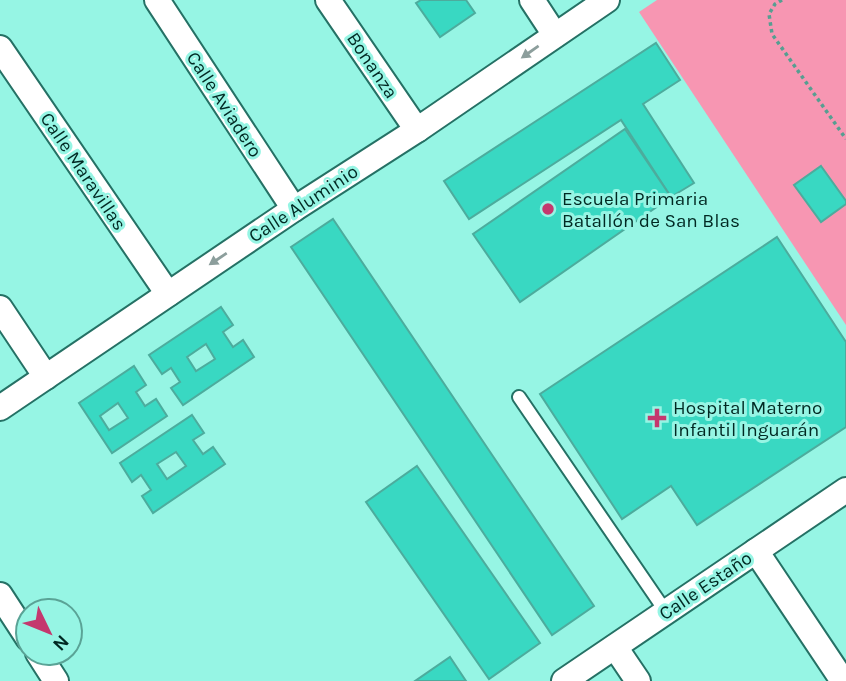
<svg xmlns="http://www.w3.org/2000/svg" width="846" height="681" font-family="Karla,sans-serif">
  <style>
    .green { fill: #f796b2 }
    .building { fill: #39d8c2; stroke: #4cac9d; stroke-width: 2; fill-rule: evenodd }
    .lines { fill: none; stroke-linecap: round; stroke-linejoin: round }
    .service-casing { stroke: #257165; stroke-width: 16 }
    .minor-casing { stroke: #257165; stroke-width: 28 }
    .path { stroke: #569e91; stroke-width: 3.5; stroke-dasharray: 3.5 3.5; stroke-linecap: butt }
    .service { stroke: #fff; stroke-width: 12 }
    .minor { stroke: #fff; stroke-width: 24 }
    .oneway { fill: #8c9e9c }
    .poi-dot { fill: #c4386e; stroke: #96f5e4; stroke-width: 2.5 }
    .labels { text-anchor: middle; stroke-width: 6; stroke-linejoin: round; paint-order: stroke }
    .street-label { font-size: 19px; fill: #002822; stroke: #96f5e4 }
    .poi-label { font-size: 19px; fill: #002822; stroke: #96f5e4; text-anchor: start }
  </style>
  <rect width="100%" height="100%" fill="#96f5e4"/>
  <path class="green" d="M657,0H846V325L639,12Z"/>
  <g class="building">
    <path d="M421,0H466L475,13L440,37L416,3Z"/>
    <path d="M656,43L680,80L643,104L694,183L671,197L621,120L469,219L444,181Z"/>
    <path d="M625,129L671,197L520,302L473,234Z"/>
    <path d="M821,166L846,201V204L821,222L794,185Z"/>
    <path d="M333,219L594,606L552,635L291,247Z"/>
    <path d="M777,237L846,342V427L697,525L671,486L622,519L540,394Z"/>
    <path d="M221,307L233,325L223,332L233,347L243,340L254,357L183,405L171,388L180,382L171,368L162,374L149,355ZM206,344L215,359L196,371L187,357Z"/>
    <path d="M134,366L146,385L136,392L145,406L156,399L167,416L112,453L79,403ZM118,403L128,418L109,430L100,416Z"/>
    <path d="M192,415L204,433L193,440L203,454L213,447L225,464L153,513L142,496L151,490L141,475L132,482L120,463ZM176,452L186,466L167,479L157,464Z"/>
    <path d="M417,466L540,643L489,679L366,502Z"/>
    <path d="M450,657L466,681H415Z"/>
  </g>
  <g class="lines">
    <defs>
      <path id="service" d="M519,397L666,612"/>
      <g id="minor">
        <path d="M157,0L294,209"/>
        <path d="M328,0L417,130"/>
        <path d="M532,0L555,35"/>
        <path d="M0,48L168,294"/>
        <path d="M0,308L46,377"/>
        <path d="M0,408L294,209L417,130L607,0"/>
        <path d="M756,551L843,681"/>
        <path d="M0,595L28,638"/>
        <path d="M615,647L638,681"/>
        <path d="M38,653L56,681"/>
        <path d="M564,681L846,490"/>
      </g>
    </defs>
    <use href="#service" class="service-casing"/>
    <use href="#minor" class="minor-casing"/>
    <path class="path" d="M782,0L775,4L769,14L772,34L846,139"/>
    <use href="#service" class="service"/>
    <use href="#minor" class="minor"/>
  </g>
  <defs><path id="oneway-solid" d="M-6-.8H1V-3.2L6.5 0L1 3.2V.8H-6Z" transform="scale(1.75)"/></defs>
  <g class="oneway">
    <use href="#oneway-solid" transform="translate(530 52) rotate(145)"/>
    <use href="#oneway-solid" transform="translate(218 259) rotate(146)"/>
  </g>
  <g class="poi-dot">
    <circle cx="548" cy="209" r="7"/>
    <path d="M653.5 407.5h7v7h7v7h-7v7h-7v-7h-7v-7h7z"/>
  </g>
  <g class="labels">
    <g class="street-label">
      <text transform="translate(373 65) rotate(56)" y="7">Bonanza</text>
      <text transform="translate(225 104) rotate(57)" y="7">Calle Aviadero</text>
      <text transform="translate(84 171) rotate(56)" y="7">Calle Maravillas</text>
      <text transform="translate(303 203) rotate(-33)" y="7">Calle Aluminio</text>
      <text transform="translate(705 585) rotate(-34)" y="7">Calle Estaño</text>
    </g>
    <g class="poi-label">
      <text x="562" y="205">Escuela Primaria<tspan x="562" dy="22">Batallón de San Blas</tspan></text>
      <text x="673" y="414">Hospital Materno<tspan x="673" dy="22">Infantil Inguarán</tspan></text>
    </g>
  </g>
  <g transform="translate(49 632) rotate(133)"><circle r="33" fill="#96f5e4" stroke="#5aa396" stroke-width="2"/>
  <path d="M0-5L12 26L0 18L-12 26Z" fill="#c4386e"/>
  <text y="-10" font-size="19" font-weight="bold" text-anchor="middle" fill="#002822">N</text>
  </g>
</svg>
